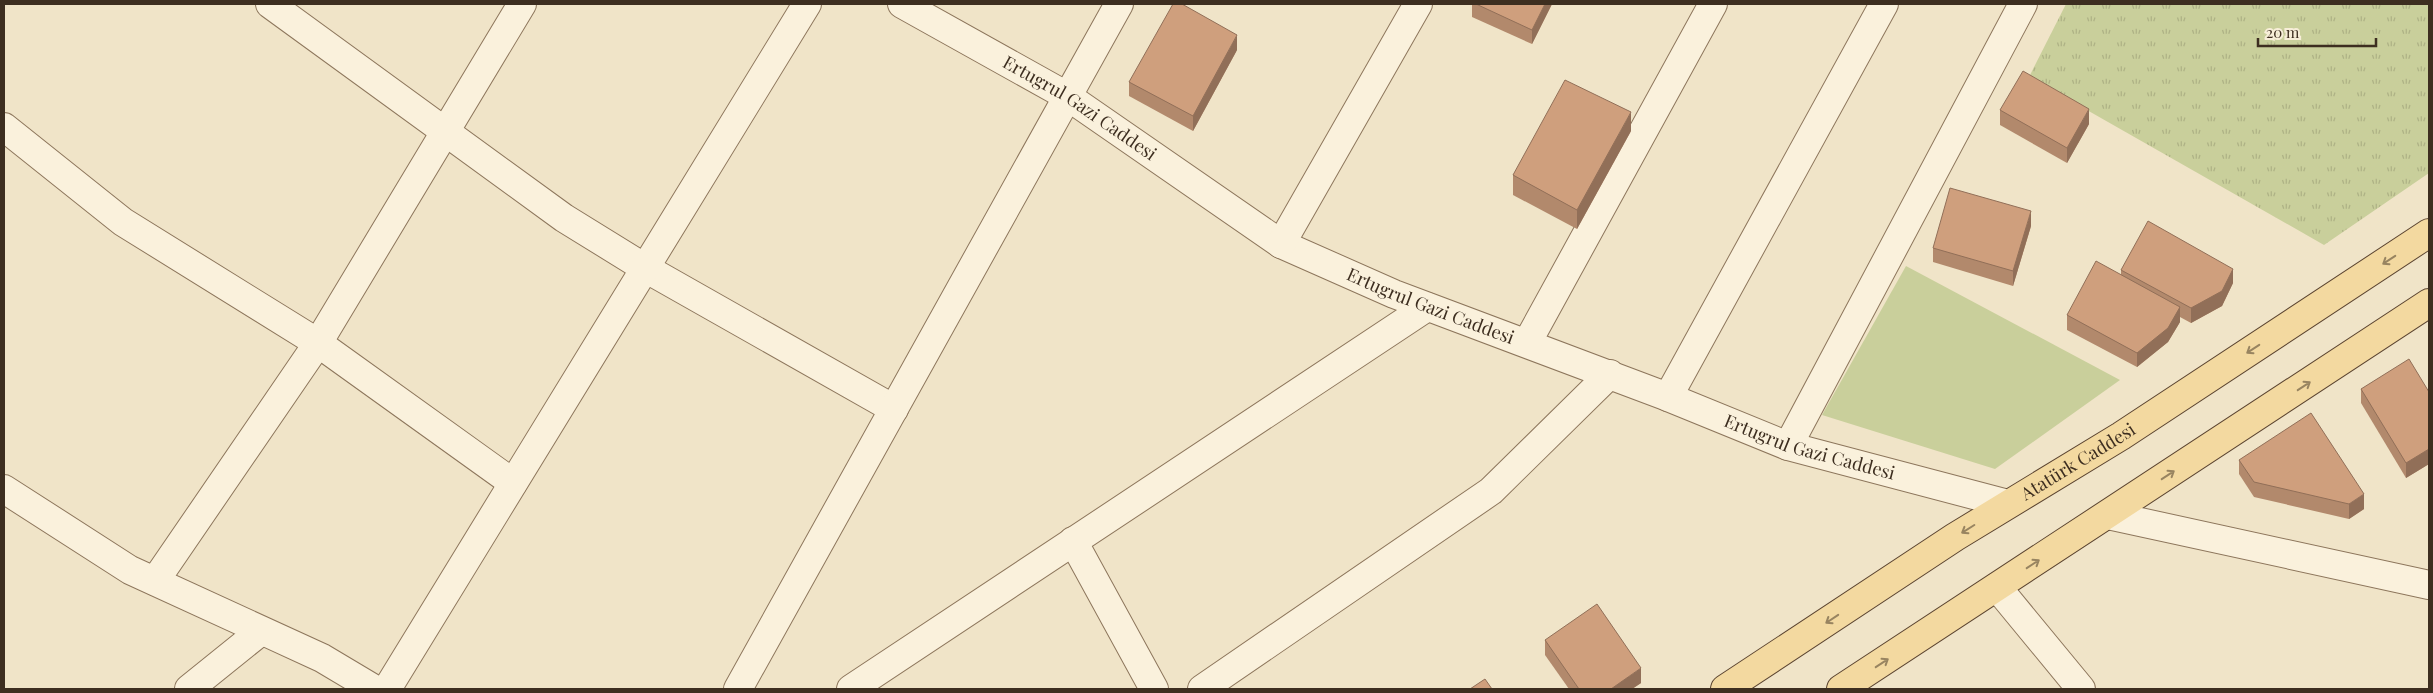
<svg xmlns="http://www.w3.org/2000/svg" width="2433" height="693" font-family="'Playfair Display',serif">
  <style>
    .grass { fill: #c9cf9b }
    .park { fill: url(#park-tufts) }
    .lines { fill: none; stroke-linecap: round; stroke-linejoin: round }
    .minor-casing { stroke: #8d765c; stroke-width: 30 }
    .major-casing { stroke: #5b4430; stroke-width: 30 }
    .minor { stroke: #faf1dc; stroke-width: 28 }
    .major { stroke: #f3d9a0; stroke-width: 28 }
    .wall { fill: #b2896c }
    .shaded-wall { fill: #916f58 }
    .building { fill: #cf9f7d; stroke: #916f58 }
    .oneway { stroke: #988460 }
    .labels { text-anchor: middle; stroke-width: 5; stroke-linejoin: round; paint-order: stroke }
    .street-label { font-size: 18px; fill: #3d2e20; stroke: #f7eed8 }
  </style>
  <defs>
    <pattern id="park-tufts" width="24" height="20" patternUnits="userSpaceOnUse" patternTransform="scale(1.25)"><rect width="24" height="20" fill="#c9cf9b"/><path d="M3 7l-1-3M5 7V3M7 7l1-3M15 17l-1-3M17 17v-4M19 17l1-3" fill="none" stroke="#aeb285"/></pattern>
  </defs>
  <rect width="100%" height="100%" fill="#f0e4c8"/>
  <path class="grass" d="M1906,266L2120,380L1995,469L1822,415Z"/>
  <path class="park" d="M2066,4H2426L2429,5V173L2324,245L2029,77Z"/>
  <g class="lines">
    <defs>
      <g id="minor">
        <path d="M270,4L564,218L645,268L894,409"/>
        <path id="s1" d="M902,4L1067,96L1281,244L1394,294L1668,397L1788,446L2008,504"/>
        <path d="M4,127L123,222L318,343L513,483"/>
        <path d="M1281,244L1418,4"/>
        <path d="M1527,343L1713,4"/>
        <path d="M1668,397L1884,4"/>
        <path d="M1788,446L2023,4"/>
        <path d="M4,489L130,570L322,658L374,689"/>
        <path d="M2108,515L2429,585"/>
        <path d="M1073,541L1154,689"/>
        <path d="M155,581L318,343L522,4"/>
        <path d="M1997,587L2081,689"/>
        <path d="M189,689L261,631"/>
        <path d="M387,689L807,4"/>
        <path d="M738,689L1119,4"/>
        <path d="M851,689L1427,307"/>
        <path d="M1202,689L1491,491L1610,374"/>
      </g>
      <g id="major">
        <path id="s2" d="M1725,689L1955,537L2121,436L2429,233"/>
        <path d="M1841,689L2429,303"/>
      </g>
    </defs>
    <use href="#minor" class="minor-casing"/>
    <use href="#major" class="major-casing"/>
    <use href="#minor" class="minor"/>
    <use href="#major" class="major"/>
  </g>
  <g class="wall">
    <path d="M1472,4H1552L1532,44L1472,17Z"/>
    <path d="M1237,50L1193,131L1129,96V82Z"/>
    <path d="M2000,110L2089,124L2067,163L2000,125Z"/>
    <path d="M1631,131L1577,229L1513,195V175Z"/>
    <path d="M2031,226L2013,286L1933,262V248Z"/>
    <path d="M2121,270L2233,283L2222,306L2191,323L2180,317V322L2168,342L2137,367L2067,330V315L2121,275Z"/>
    <path d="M2361,389L2429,392V464L2406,478L2361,403Z"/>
    <path d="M2239,460L2364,509L2349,519L2254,497L2239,474Z"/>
    <path d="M1545,640L1641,683L1632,689H1569L1545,655Z"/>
  </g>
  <g class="shaded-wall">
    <path d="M1545,4H1552L1532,44V30Z"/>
    <path d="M1237,35V50L1193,131V116Z"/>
    <path d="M2089,109V124L2067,163V148Z"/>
    <path d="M1631,112V131L1577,229V210Z"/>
    <path d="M2031,211V226L2013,286V271Z"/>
    <path d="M2233,269V283L2222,306L2191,323V308Z"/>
    <path d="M2180,307V322L2168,342L2137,367V353Z"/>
    <path d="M2429,449V464L2406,478V463Z"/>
    <path d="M2364,494V509L2349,519V504Z"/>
    <path d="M1641,668V683L1632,689H1611Z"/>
  </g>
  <g class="building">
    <path d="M1173,4H1182L1237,35L1193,116L1129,82Z"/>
    <path d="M1476,4H1545L1532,30Z"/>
    <path d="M2023,71L2089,109L2067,148L2000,110Z"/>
    <path d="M1565,80L1631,112L1577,210L1513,175Z"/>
    <path d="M1950,188L2031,211L2013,271L1933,248Z"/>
    <path d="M2148,221L2233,269L2222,291L2191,308L2121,270Z"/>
    <path d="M2096,261L2180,307L2168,328L2137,353L2067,315Z"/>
    <path d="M2409,359L2429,392V449L2406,463L2361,389Z"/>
    <path d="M2311,413L2364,494L2349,504L2254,482L2239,460Z"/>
    <path d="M1597,604L1641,668L1611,689H1579L1545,640Z"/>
    <path d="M1485,679L1492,689H1470Z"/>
  </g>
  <defs><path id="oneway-shaft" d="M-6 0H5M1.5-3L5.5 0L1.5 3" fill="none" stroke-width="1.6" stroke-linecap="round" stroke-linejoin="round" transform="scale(1.25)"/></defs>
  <g class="oneway">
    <use href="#oneway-shaft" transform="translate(2389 260) rotate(147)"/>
    <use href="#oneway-shaft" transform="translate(2253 349) rotate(147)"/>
    <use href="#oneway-shaft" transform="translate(2304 386) rotate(-33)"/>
    <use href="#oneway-shaft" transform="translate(2168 475) rotate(-33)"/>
    <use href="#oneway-shaft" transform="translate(1968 529) rotate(148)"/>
    <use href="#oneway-shaft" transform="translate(2033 564) rotate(-33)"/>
    <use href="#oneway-shaft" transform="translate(1832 619) rotate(146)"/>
    <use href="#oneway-shaft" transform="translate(1882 663) rotate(-33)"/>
  </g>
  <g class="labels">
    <g class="street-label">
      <text dy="6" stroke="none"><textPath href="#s1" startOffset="206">Ertugrul Gazi Caddesi</textPath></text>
      <text dy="6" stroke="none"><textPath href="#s1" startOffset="611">Ertugrul Gazi Caddesi</textPath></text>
      <text dy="6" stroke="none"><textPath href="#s1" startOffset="1016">Ertugrul Gazi Caddesi</textPath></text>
      <text dy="6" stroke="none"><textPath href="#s2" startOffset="420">Atatürk Caddesi</textPath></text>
    </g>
  </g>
  <rect width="2433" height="693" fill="none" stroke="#3d2e20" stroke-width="10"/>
  <path d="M2258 38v8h118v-8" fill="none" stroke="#3d2e20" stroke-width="2.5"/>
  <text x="2266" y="38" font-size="15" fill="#3d2e20" stroke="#f7eed8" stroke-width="4" paint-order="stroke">20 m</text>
</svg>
